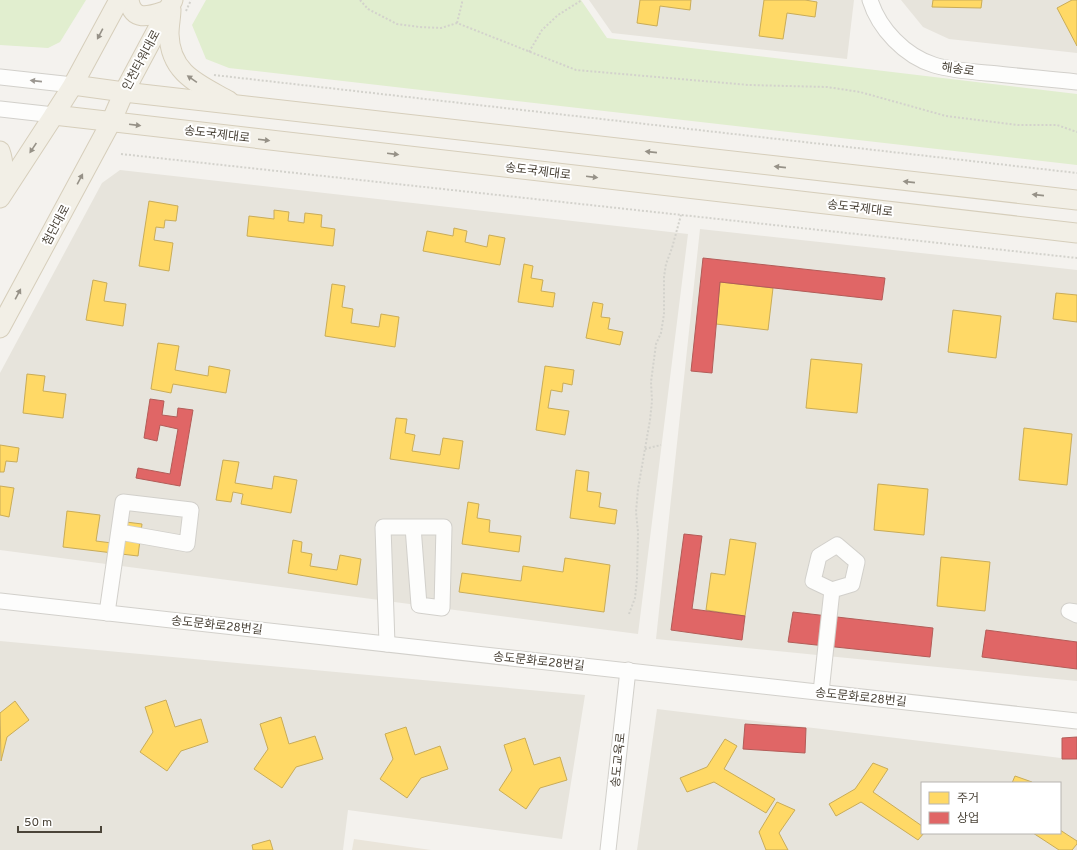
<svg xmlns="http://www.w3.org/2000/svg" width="1077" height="850" font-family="Overpass,'Noto Sans KR',sans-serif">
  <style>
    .residential { fill: #e7e4dc; fill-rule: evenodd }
    .education { fill: #eae5da }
    .green { fill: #e1eecf }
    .homes { fill: #ffd966; stroke: #c9ac58 }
    .shops { fill: #e06666; stroke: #b35c58 }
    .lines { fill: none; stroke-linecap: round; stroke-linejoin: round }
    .minor-casing { stroke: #d2d0cb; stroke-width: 17 }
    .major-casing { stroke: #d6cebb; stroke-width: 21 }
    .path { stroke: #d3d2cc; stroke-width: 2; stroke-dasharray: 2 2; stroke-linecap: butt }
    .minor { stroke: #fdfdfc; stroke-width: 15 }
    .major { stroke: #f2efe6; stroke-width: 19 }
    .oneway { fill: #969187 }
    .oneway2 { fill: #9b9791 }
    .labels { text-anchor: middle; stroke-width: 4; stroke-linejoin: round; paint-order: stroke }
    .street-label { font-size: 12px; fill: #4b4439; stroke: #fff }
  </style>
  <rect width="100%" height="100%" fill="#f4f2ee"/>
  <g class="residential">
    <path d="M589,0H854L847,59L612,33Z"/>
    <path d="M901,0H1077V53L949,39L923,27Z"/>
    <path d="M120,170L688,234L638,634L0,550V373L102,183Z"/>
    <path d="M700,229L1077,270V681L656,639Z"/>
    <path d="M0,641L585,695L562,839L348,810L343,850H0Z"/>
    <path d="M657,709L1077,760V850H637ZM922,783H1060V833H922Z"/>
  </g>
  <path class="education" d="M354,839L431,850H352Z"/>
  <g class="green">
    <path d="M0,0H86L60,42L48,48L0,45Z"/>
    <path d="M206,0H581L607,38L1077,94V165L229,68L206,59L192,25Z"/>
  </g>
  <g class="homes">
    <path d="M640,0H691L690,10L660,6L657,26L637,23Z"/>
    <path d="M764,0H805L817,2L815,17L787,13L783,39L759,36Z"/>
    <path d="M933,0H982L981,8L932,7Z"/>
    <path d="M1072,0H1077V46L1057,8Z"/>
    <path d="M149,201L178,206L176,221L165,220L164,228L156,227L154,240L173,243L169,271L139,266Z"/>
    <path d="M274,210L289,212L288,221L304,223L305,213L322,215L321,227L335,229L333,246L247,236L249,216L274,219Z"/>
    <path d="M454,228L467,231L465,242L487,247L489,235L505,238L500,265L423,251L427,231L453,236Z"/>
    <path d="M524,264L533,266L531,278L543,280L541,291L555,293L553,307L518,302Z"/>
    <path d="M93,280L107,283L104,301L126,304L123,326L86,320Z"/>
    <path d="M720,282L773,288L768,330L716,324Z"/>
    <path d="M332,284L345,286L342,307L353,309L351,323L379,327L381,314L399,317L395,347L325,336Z"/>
    <path d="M1056,293L1077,295V322L1053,319Z"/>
    <path d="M593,302L603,304L601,317L610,318L608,329L623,332L620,345L586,338Z"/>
    <path d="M953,310L1001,316L996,358L948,352Z"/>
    <path d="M158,343L179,346L175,370L208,376L209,366L230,370L226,393L173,384L171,393L151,389Z"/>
    <path d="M811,359L862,364L857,413L806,408Z"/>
    <path d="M545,366L574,370L572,385L563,383L562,392L551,390L548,408L569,411L565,435L536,430Z"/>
    <path d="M27,374L45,376L43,391L66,394L63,418L23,413Z"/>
    <path d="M396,418L407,419L405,433L415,435L412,451L440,455L443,438L463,441L459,469L390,459Z"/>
    <path d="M1024,428L1072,434L1067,485L1019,480Z"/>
    <path d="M0,445L19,448L17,462L6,461L4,472H0Z"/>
    <path d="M223,460L239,462L235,483L272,489L274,476L297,480L291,513L241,504L243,494L233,492L231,502L216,500Z"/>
    <path d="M576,470L589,472L587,491L601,493L599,507L617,510L615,524L570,518Z"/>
    <path d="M878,484L928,489L924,535L874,530Z"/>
    <path d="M0,486L14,488L9,517L0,515Z"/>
    <path d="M468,502L479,504L477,518L490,520L489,532L521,536L519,552L462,544Z"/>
    <path d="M67,511L100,515L96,541L112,543L126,522L142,524L138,556L63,547Z"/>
    <path d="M730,539L756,543L745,616L706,610L711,573L725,575Z"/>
    <path d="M293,540L302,542L301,552L312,554L310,566L337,570L340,555L361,559L357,585L288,573Z"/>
    <path d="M941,557L990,562L985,611L937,606Z"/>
    <path d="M565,558L610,565L604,612L459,592L462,573L521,581L523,566L563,572Z"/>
    <path d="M166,700L175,727L201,719L208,742L181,751L167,771L140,752L153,732L145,707Z"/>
    <path d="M15,701L29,720L7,737L1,761L0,713Z"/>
    <path d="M281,717L289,744L315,736L323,759L296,767L282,788L254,769L268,749L260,724Z"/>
    <path d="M406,727L415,755L440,746L448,769L421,778L407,798L380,779L393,759L385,734Z"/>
    <path d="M525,738L534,765L560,757L567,780L540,788L526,809L499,790L512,770L504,745Z"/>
    <path d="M725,739L737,746L724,769L775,799L766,813L714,782L687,792L680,778L707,767Z"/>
    <path d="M873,763L888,769L873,792L922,826V833H924L918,840L861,802L836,816L829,804L855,789Z"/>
    <path d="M1015,776L1032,782L1031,783H1012Z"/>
    <path d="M777,802L795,810L779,833L788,850H766L759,832Z"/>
    <path d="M1060,830L1077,841V844L1072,850H1059L1033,833H1060Z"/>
    <path d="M270,840L273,850H253L252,845Z"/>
  </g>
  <g class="shops">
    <path d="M703,258L885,278L882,300L720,282L712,373L691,371Z"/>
    <path d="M150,399L164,401L162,415L177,417L178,408L193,410L180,486L136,478L138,468L170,474L178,429L160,425L157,441L144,438Z"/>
    <path d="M684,534L702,536L692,609L745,616L742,640L671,630Z"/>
    <path d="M793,612L933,628L930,657L788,642Z"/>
    <path d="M986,630L1077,642V669L982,657Z"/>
    <path d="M745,724L806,728L805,753L743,749Z"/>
    <path d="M1077,737V759H1062V738Z"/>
  </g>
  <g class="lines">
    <defs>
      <g id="minor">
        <path d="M870,0C879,29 905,56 934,65C954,71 977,72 998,74C1024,77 1051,79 1077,82"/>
        <path d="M0,77L73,85"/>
        <path d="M0,109L54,115"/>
        <path d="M0,601L1077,721"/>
        <path d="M1077,612L1069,611L1077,615"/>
        <path d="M107,613L123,502L191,510L187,544L125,533"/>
        <path d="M387,644L383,527H444L442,608L419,605L413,527"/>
        <path d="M821,692L832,590L852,584L857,562L837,545L819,556L813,581L832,590"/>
        <path d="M608,850L628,670"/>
      </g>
      <g id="major">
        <path d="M129,0C133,24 152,15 168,10"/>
        <path d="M171,9C171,17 169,25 169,34C170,74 199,84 229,101"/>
        <path d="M73,85L124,92L1077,200"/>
        <path d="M54,115L1077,233"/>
        <path d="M0,151C5,165 4,177 0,191"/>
        <path d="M0,198L54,115L73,85L119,0"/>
        <path d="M0,328L111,122L124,92L173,0"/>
      </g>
    </defs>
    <use href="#minor" class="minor-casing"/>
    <use href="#major" class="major-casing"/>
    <g class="path">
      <path d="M360,0L368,9L397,24L419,27L441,28L457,23L576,70L749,85L827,87L860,92L946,116L1018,125H1057L1077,132"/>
      <path d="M186,11L191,0"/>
      <path d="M457,23L462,3V0"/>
      <path d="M529,52L542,30L558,15L582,0"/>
      <path d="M214,75L1077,173"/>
      <path d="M121,154L1077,258"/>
      <path d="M645,449L661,445"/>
      <path d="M629,614L635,598L637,579L638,532L636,512L638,489L650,420L652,401L651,382L656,344L661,333L664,314V277L666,264L672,248L681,215"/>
    </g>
    <use href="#minor" class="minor"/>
    <use href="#major" class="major"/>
  </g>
  <defs><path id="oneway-solid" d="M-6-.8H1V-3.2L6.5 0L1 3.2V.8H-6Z"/></defs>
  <g class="oneway">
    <use href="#oneway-solid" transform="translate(100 34) rotate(118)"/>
    <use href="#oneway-solid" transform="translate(192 79) rotate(-145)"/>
    <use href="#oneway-solid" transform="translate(135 125) rotate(7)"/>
    <use href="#oneway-solid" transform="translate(264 140) rotate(7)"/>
    <use href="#oneway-solid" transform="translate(33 148) rotate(124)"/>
    <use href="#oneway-solid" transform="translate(651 152) rotate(-174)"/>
    <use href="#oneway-solid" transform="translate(393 154) rotate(7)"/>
    <use href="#oneway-solid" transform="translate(780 167) rotate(-174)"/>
    <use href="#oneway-solid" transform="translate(592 177) rotate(7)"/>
    <use href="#oneway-solid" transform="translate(80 179) rotate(-62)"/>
    <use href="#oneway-solid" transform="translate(909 182) rotate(-174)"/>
    <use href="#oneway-solid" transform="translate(1038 195) rotate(-174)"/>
    <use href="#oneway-solid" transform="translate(18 294) rotate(-62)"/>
  </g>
  <use class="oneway2" href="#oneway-solid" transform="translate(36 81) rotate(-174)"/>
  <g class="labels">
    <g class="street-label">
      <text transform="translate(141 60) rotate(-62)" y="4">인천타워대로</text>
      <text transform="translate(958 69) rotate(8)" y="4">해송로</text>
      <text transform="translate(217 134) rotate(7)" y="4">송도국제대로</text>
      <text transform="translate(538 171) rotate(7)" y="4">송도국제대로</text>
      <text transform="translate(860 208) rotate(7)" y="4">송도국제대로</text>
      <text transform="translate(56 225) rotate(-62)" y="4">첨단대로</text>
      <text transform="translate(217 625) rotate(6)" y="4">송도문화로28번길</text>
      <text transform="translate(539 661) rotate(6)" y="4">송도문화로28번길</text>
      <text transform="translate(861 697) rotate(6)" y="4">송도문화로28번길</text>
      <text transform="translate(618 760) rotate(-84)" y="4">송도교육로</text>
    </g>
  </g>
  <rect x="921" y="782" width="140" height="52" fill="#ffffff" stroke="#b7b4b0"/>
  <rect x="929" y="792" width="20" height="12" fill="#ffd966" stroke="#b7b4b0"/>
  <text x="957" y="802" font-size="12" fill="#4b4439">주거</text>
  <rect x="929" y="812" width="20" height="12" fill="#e06666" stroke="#b7b4b0"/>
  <text x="957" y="822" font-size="12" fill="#4b4439">상업</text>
  <path d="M18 826v6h83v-6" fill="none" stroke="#4b4439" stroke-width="2"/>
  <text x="24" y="826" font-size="12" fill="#4b4439" stroke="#ffffff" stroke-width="3" paint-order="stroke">50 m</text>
</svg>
